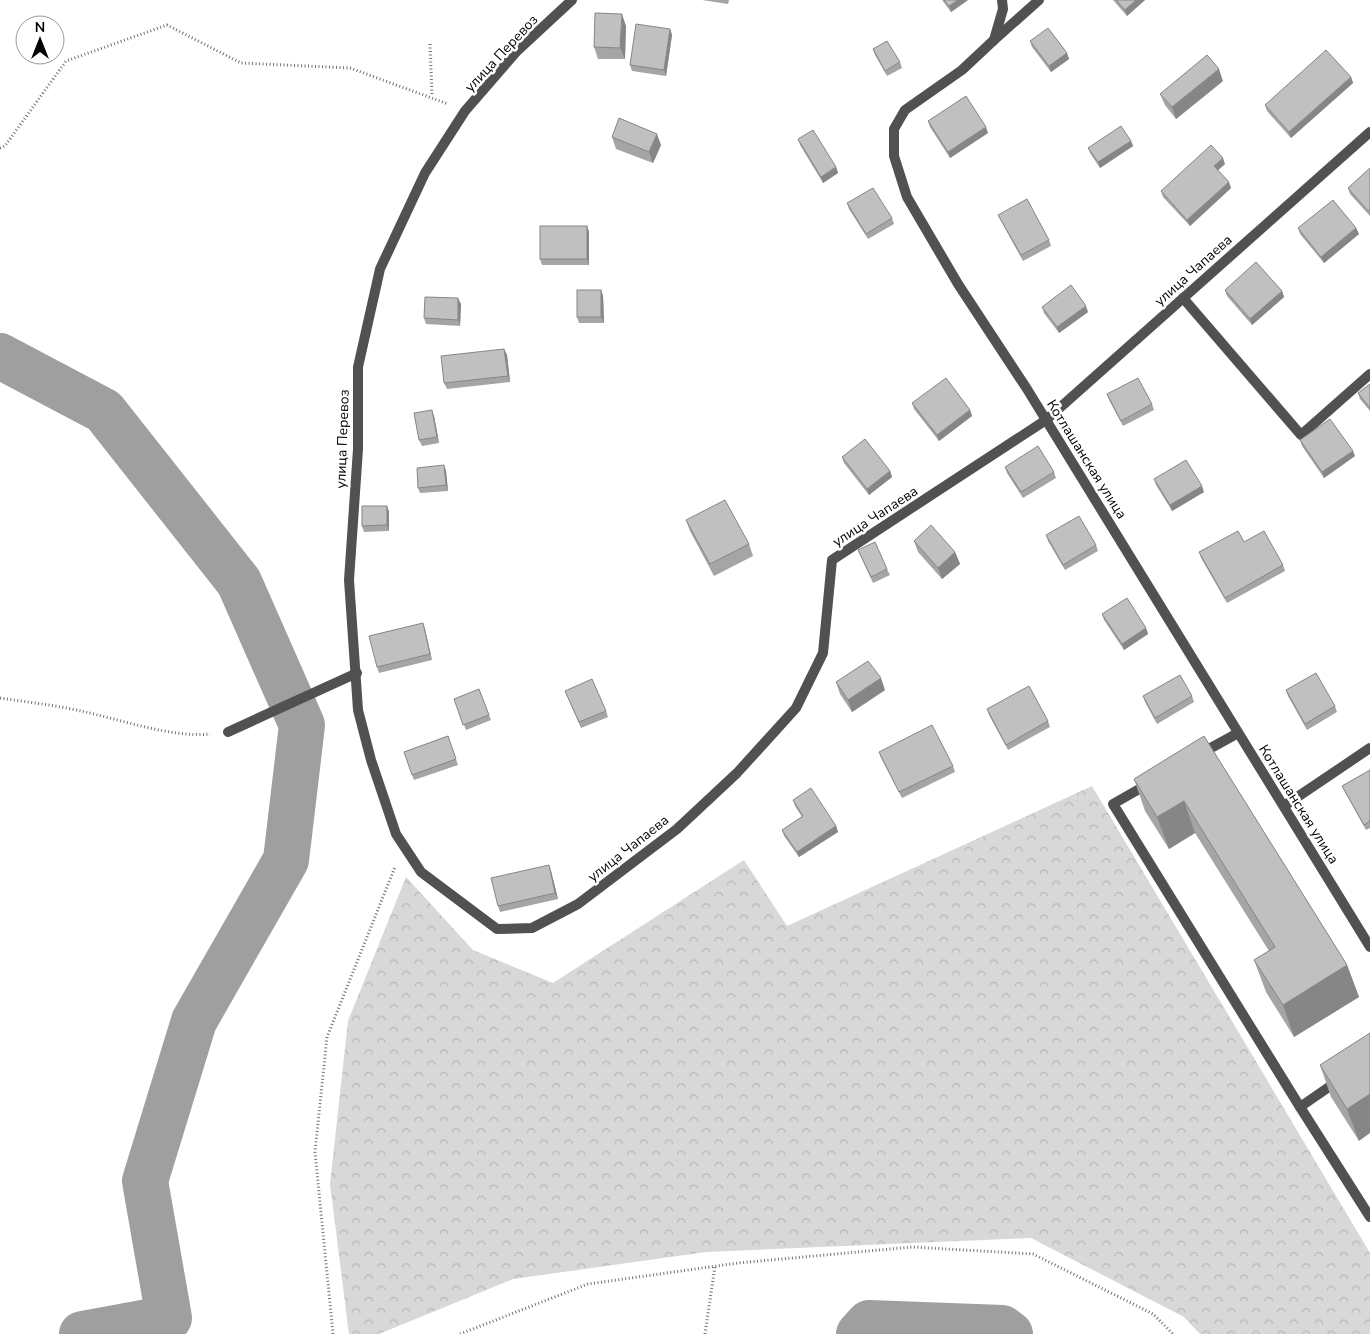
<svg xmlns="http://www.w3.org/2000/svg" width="1370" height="1334" font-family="'Nunito Sans',sans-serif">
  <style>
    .forest { fill: url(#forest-crowns) }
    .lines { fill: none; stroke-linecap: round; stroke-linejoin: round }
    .river { stroke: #9f9f9f; stroke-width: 46 }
    .path { stroke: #737373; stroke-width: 3; stroke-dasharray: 1 2.5; stroke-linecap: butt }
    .service { stroke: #515151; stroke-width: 10 }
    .minor { stroke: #515151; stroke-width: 10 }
    .wall { fill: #a5a5a5 }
    .shaded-wall { fill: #868686 }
    .building { fill: #c0c0c0; stroke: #868686 }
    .labels { text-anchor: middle; stroke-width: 5; stroke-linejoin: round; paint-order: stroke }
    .street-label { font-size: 14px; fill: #000; stroke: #fff }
  </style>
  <defs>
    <pattern id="forest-crowns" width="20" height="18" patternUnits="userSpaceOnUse" patternTransform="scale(1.25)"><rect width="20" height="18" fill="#d8d8d8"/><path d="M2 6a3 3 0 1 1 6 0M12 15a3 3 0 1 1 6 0" fill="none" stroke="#b8b8b8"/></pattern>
  </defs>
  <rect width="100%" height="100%" fill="#fff"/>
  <path class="forest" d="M1092,786L1370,1253V1334H1200L1184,1317L1031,1238L706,1252L513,1279L379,1334H349L330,1184L348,1021L406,877L473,950L553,983L744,860L787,926Z"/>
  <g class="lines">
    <g class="river">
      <path d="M0,356L104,411L239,582L302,725L286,860L194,1021L145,1181L169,1318L82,1334"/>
      <path d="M859,1334L869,1323L1002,1328L1010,1334"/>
    </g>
    <g class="path">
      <path d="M430,44L432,96"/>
      <path d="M0,148L5,146L66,61L167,25L241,63L350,68L448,104"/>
      <path d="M0,698C27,702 54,705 81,711C119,719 171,738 210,734"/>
      <path d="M333,1334L315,1152L327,1037L395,867"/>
      <path d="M460,1334L588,1284L738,1263L912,1247L1033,1254L1153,1314L1173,1334"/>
      <path d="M705,1334L715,1266"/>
    </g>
    <g class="service">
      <path d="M1183,298L1301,435L1370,374"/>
      <path d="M228,732L357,673"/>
      <path d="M1200,754L1238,733"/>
      <path d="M1148,784L1113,804L1300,1107L1370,1217"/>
      <path d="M1300,1107L1339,1080"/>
    </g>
    <g class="minor">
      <path d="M572,0L517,51L465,111L425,173L380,269L358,367V449L349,580L358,710L371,760L396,834L421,872L497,929L532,928L578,904L677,829L737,773L796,708L823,653L832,560L1046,420L1370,132"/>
      <path d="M1002,0L1003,9L994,40L962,70L905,110L894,129V156L907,197L958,284L1027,389L1370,947"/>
      <path d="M994,40L1039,0"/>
      <path d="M1284,806L1370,748"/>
    </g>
  </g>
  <g class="wall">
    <path d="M702,0H729L728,4Z"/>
    <path d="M942,0H968L951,12Z"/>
    <path d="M1113,0H1145L1127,16Z"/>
    <path d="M626,26L625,59H598L594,47Z"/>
    <path d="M670,29L672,35L666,76L632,71L630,65Z"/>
    <path d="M1030,41L1067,53L1069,59L1051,72L1032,47Z"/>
    <path d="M873,49L900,62L902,68L887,76L875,55Z"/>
    <path d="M1351,77L1353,83L1291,138L1267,111L1265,105Z"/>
    <path d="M1223,81L1176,119L1165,105L1160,94Z"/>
    <path d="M928,121L988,133L950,158L930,127Z"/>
    <path d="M612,137L661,145L653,163L616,149Z"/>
    <path d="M798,139L836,167L838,173L823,183L800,145Z"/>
    <path d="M1131,141L1133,146L1100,168L1090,153L1088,148Z"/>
    <path d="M1225,164L1218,170L1231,188L1190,226L1163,197L1161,191Z"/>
    <path d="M1370,168V216L1350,194L1348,188Z"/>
    <path d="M847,203L892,218L894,224L868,239L849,209Z"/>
    <path d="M998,215L1049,240L1051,246L1023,261L1001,221Z"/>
    <path d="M587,226L589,232V265H542L540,259Z"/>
    <path d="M1298,228H1356L1359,234L1324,263L1300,234Z"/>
    <path d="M601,290L603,296L604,323H579L577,317Z"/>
    <path d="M1225,290L1282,291L1284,297L1252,325L1227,296Z"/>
    <path d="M461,304L460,326L426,324L424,318Z"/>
    <path d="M1042,307L1088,312L1059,333L1044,313Z"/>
    <path d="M504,349L507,355L510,382L447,389L444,383Z"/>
    <path d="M1370,384V411L1360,399L1358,393Z"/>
    <path d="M1107,394L1152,404L1154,410L1123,426L1109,400Z"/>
    <path d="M912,403L970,410L972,416L939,441L914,409Z"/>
    <path d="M434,416L439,443L422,446L419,440Z"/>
    <path d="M1300,440L1355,456L1324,478L1302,446Z"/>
    <path d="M842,457L890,471L892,477L869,495L844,463Z"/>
    <path d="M444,465L446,471L448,491L420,493L418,488Z"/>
    <path d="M1005,467L1054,472L1056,478L1023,498L1007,473Z"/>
    <path d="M1154,479L1204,492L1172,511L1156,485Z"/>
    <path d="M387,506L389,512V531L364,532L362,526Z"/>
    <path d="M686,520L749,544L753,556L714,576L690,531Z"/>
    <path d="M1046,535L1096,545L1098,551L1065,570L1048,541Z"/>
    <path d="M914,541L955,552L960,564L942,579L918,552Z"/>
    <path d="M1244,542L1283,565L1285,571L1227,603L1201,558L1199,552Z"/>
    <path d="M858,550L887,569L890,575L873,583Z"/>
    <path d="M1102,614L1146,628L1148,634L1124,650L1104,620Z"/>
    <path d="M423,623L432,660L379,673L377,667Z"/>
    <path d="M836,682L885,690L852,712L840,694Z"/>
    <path d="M479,689L491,720L466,730L454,699Z"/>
    <path d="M1286,690L1335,706L1337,712L1307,730L1288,696Z"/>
    <path d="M565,691L606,711L608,717L581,728Z"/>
    <path d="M1143,696H1192L1194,702L1157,724L1145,702Z"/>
    <path d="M987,709L1048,721L1050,727L1008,750L989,715Z"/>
    <path d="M448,736L458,765L414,780L404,752Z"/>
    <path d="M1204,736L1347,965L1359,997L1294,1037L1266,992L1254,960L1269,951L1195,833L1169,849L1145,811L1134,779Z"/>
    <path d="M879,752L953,766L955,772L902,798L881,758Z"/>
    <path d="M1370,770V828L1366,830L1345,792L1342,786Z"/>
    <path d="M793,800L836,826L838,832L799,857L784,836L782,830L802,817L795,806Z"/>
    <path d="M549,865L551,871L558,899L500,912L498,906Z"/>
    <path d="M1370,1033L1359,1141L1331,1097L1320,1065Z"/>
  </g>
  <g class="shaded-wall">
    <path d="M958,0H968L951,12L949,6Z"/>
    <path d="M1136,0H1145L1127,16L1125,10Z"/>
    <path d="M622,14L626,26L625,59L620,48Z"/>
    <path d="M670,29L672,35L666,76L664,70Z"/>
    <path d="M1067,53L1069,59L1051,72L1049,66Z"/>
    <path d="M1219,69L1223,81L1176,119L1172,107Z"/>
    <path d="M1351,77L1353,83L1291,138L1289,132Z"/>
    <path d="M986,127L988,133L950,158L948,152Z"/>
    <path d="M657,134L661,145L653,163L649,152Z"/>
    <path d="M1131,141L1133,146L1100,168L1098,162Z"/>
    <path d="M1223,158L1225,164L1216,172L1214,166Z"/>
    <path d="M836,167L838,173L823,183L821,177Z"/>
    <path d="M1229,182L1231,188L1190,226L1187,220Z"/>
    <path d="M587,226L589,232V265L587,259Z"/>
    <path d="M1356,228L1359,234L1324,263L1321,257Z"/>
    <path d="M601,290L603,296L604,323L601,317Z"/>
    <path d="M1282,291L1284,297L1252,325L1250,319Z"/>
    <path d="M458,298L461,304L460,326L458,320Z"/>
    <path d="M1086,306L1088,312L1059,333L1057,327Z"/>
    <path d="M504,349L507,355L510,382L508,376Z"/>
    <path d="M432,410L434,416L439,443L437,437Z"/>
    <path d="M970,410L972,416L939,441L937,435Z"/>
    <path d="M1353,451L1355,456L1324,478L1322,472Z"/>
    <path d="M444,465L446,471L448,491L446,485Z"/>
    <path d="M890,471L892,477L869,495L867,489Z"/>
    <path d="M1202,486L1204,492L1172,511L1170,505Z"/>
    <path d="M387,506L389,512V531L387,525Z"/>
    <path d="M955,552L960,564L942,579L938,568Z"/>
    <path d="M423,623L425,629L432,660L430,654Z"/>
    <path d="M1146,628L1148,634L1124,650L1122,644Z"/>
    <path d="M881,678L885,690L852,712L848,700Z"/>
    <path d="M1184,801L1195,833L1169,849L1157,817Z"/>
    <path d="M836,826L838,832L799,857L797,852Z"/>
    <path d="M549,865L551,871L558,899L555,893Z"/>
    <path d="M1347,965L1359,997L1294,1037L1283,1005Z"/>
    <path d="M1370,1094V1133L1359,1141L1347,1109Z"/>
  </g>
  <g class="building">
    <path d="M944,0H958L949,6Z"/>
    <path d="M1116,0H1136L1125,10Z"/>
    <path d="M595,13L622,14L620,48L594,47Z"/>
    <path d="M636,24L670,29L664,70L630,65Z"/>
    <path d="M1048,28L1067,53L1049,66L1030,41Z"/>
    <path d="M887,41L900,62L885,71L873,49Z"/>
    <path d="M1326,50L1351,77L1289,132L1265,105Z"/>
    <path d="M1207,55L1219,69L1172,107L1160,94Z"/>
    <path d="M966,96L986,127L948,152L928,121Z"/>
    <path d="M619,118L657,134L649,152L612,137Z"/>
    <path d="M1121,126L1131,141L1098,162L1088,148Z"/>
    <path d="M813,130L836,167L821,177L798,139Z"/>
    <path d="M1211,145L1223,158L1214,166L1229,182L1187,220L1161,191Z"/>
    <path d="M1370,168V209L1368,211L1348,188Z"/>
    <path d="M873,188L892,218L866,234L847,203Z"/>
    <path d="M1027,199L1049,240L1021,255L998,215Z"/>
    <path d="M1333,200L1356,228L1321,257L1298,228Z"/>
    <rect x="540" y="226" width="47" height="33"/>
    <path d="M1256,262L1282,291L1250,319L1225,290Z"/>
    <path d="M1071,285L1086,306L1057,327L1042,307Z"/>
    <rect x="577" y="290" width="24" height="27"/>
    <path d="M425,297L458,298V320L424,318Z"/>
    <path d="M504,349L508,376L444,383L441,356Z"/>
    <path d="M946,378L970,410L937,435L912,403Z"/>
    <path d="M1138,378L1152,404L1121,421L1107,394Z"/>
    <path d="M1370,384V408L1358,393Z"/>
    <path d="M432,410L437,437L419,440L414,413Z"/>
    <path d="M1330,419L1353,451L1322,472L1300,440Z"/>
    <path d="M865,439L890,471L867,489L842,457Z"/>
    <path d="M1038,446L1054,472L1021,492L1005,467Z"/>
    <path d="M1186,460L1202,486L1170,505L1154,479Z"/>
    <path d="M444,465L446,485L418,488L417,468Z"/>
    <path d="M725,500L749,544L710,564L686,520Z"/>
    <path d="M362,506H387V525L362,526Z"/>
    <path d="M1079,516L1096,545L1063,565L1046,535Z"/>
    <path d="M931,525L955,552L938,568L914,541Z"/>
    <path d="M1238,531L1244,542L1264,531L1283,565L1225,598L1199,552Z"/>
    <path d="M875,542L887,569L871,577L858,550Z"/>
    <path d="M1127,598L1146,628L1122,644L1102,614Z"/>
    <path d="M423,623L430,654L377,667L369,636Z"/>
    <path d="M868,661L881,678L848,700L836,682Z"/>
    <path d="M1316,673L1335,706L1305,724L1286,690Z"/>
    <path d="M1180,675L1192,696L1155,718L1143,696Z"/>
    <path d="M592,679L606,711L579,722L565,691Z"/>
    <path d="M1029,686L1048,721L1006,745L987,709Z"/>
    <path d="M479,689L489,715L463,725L454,699Z"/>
    <path d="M932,725L953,766L899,792L879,752Z"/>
    <path d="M448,736L456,759L412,775L404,752Z"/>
    <path d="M1204,736L1347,965L1283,1005L1254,960L1275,947L1184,801L1157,817L1134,779Z"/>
    <path d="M1370,770V821L1364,825L1342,786Z"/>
    <path d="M811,788L836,826L797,852L782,830L803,816L793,800Z"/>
    <path d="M549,865L555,893L498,906L491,878Z"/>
    <path d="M1370,1033V1094L1347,1109L1320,1065Z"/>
  </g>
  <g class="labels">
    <g class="street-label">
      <text transform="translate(501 53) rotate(-47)" y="5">улица Перевоз</text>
      <text transform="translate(1193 270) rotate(-42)" y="5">улица Чапаева</text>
      <text transform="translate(342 439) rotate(-88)" y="5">улица Перевоз</text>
      <text transform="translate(1087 459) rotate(58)" y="5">Котлашанская улица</text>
      <text transform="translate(875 516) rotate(-33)" y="5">улица Чапаева</text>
      <text transform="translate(1299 804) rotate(58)" y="5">Котлашанская улица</text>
      <text transform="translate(628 848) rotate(-38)" y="5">улица Чапаева</text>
    </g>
  </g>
  <g transform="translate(40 40)"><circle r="24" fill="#ffffff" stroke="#999999"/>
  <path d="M0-4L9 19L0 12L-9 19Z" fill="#000000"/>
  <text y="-8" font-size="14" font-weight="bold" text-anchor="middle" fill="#000000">N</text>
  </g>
</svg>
